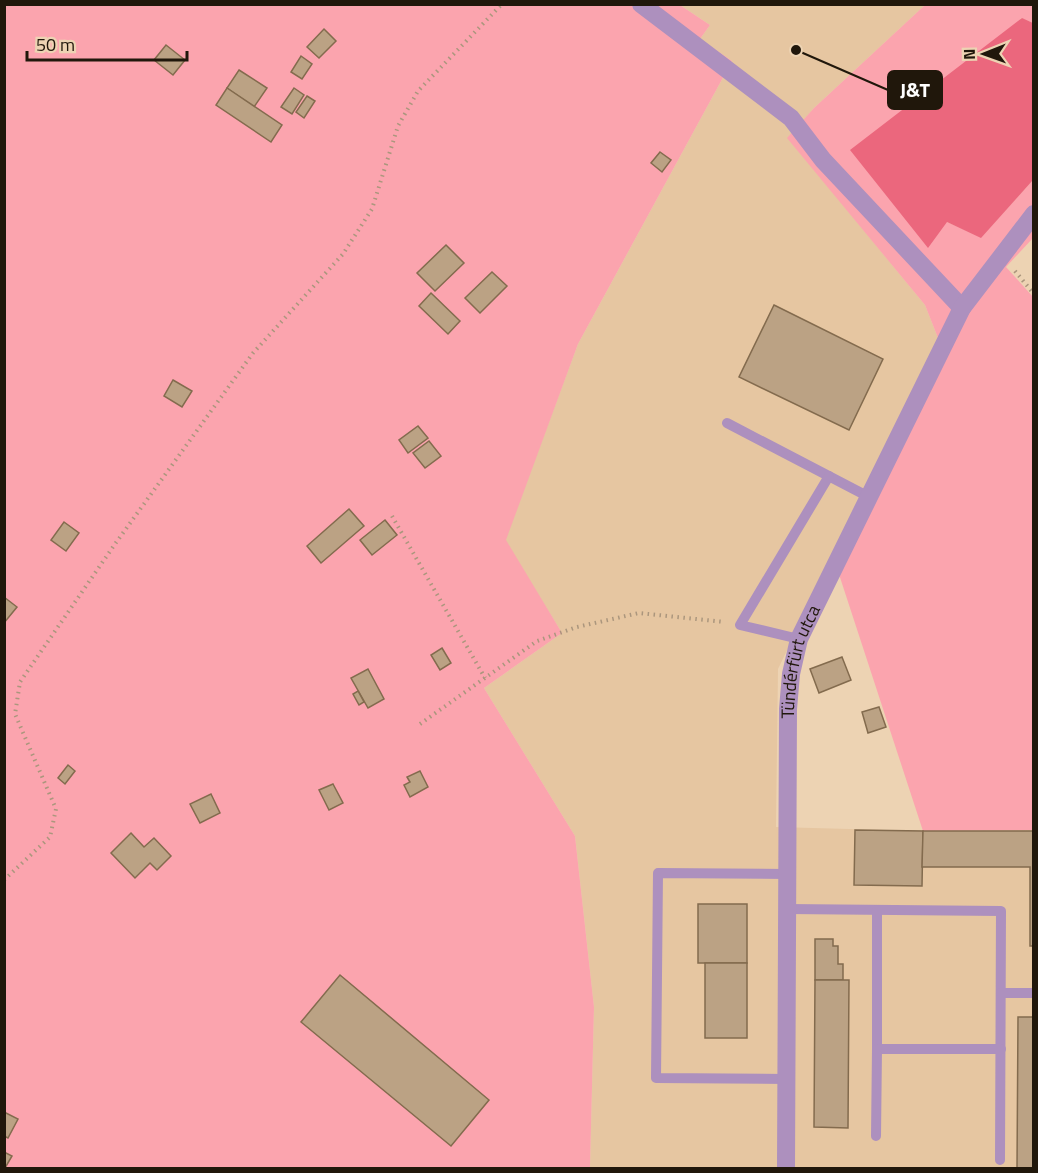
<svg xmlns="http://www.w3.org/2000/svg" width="1038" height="1173" font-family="'Titillium Web',sans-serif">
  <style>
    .built { fill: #e6c6a1 }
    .green { fill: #fba4ae }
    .forest { fill: #eb677d }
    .building { fill: #bba284; stroke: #836b4e; stroke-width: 1.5 }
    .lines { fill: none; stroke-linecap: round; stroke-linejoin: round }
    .path { stroke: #ab967d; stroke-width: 4; stroke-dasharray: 1.5 4.5; stroke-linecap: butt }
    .lane { stroke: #ad90be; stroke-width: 10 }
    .street { stroke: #ad90be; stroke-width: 18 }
    .labels { text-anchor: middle; stroke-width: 4.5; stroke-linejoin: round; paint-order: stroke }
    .street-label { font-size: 18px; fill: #20170b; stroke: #edd3b3 }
    .leader { fill: none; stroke: #20170b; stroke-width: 2 }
    .callout-dot { fill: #20170b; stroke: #edd3b3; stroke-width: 2 }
    .callout { fill: #20170b; stroke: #20170b; stroke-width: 2 }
    .callout-label { font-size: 20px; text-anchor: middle; font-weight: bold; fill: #fff }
  </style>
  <rect width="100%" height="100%" fill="#edd3b3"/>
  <path class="built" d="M680,5H925L814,108L788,138L925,305L938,338L778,669L776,827L923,831L1033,830V1168H590L594,1007L575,836L484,688L562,633L505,540L578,344L732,61L700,39L710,25Z"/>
  <g class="green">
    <path d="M5,5H680L710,25L700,39L732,61L578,344L506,540L562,633L484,688L575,836L594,1007L590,1168H5Z"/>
    <path d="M925,5H1033V23L1021,18L947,222L981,237L1033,180V238L1006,267L1034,298L1033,830L923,831L833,556L938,338L925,305L787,138L814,108Z"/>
  </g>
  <path class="forest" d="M1022,18L1033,23V180L981,238L947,222L928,248L850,150Z"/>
  <g class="building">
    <path d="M324,29L336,41L319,58L307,47Z"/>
    <path d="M166,45L185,60L173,75L154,60Z"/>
    <path d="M301,56L312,64L302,79L291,72Z"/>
    <path d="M239,70L267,88L254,107L227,88Z"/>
    <path d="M227,88L282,125L271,142L216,105Z"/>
    <path d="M294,88L304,95L292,114L281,107Z"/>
    <path d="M307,96L315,101L304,118L296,112Z"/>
    <path d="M660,152L671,160L662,172L651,163Z"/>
    <path d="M446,245L464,263L435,291L417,273Z"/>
    <path d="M492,272L507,286L480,313L465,298Z"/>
    <path d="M431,293L460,321L448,334L419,306Z"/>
    <path d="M774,305L883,359L849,430L739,377Z"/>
    <path d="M173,380L192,391L182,407L164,396Z"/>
    <path d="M418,426L428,438L408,453L399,440Z"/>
    <path d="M429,441L441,456L425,468L413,453Z"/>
    <path d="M349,509L364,526L321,563L307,546Z"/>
    <path d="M385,520L397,535L372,555L360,540Z"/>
    <path d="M64,522L79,533L66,551L51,540Z"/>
    <path d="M4,597L17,607L4,623Z"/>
    <path d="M442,648L451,663L440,670L431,655Z"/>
    <path d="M842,657L851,680L819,693L810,669Z"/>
    <path d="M368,669L384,699L368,708L351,678Z"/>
    <path d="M358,691L364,702L359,705L353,694Z"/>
    <path d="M879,707L886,727L868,733L862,712Z"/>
    <path d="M68,765L75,771L65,784L58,778Z"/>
    <path d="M420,771L428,787L410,797L404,785L410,782L407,777Z"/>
    <path d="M333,784L343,803L329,810L319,790Z"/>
    <path d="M211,794L220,813L200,823L190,804Z"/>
    <path d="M855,830L923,831L922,886L854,885Z"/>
    <path d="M923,831H1034V946H1030V867H922Z"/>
    <path d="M131,833L144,847L154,838L171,856L157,870L150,863L135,878L111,853Z"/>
    <rect x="698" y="904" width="49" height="59"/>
    <path d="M815,939H833V946H838V964H843V980H815Z"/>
    <rect x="705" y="963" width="42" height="75"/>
    <path d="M340,975L489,1100L451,1146L301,1022Z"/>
    <path d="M815,980H849L848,1128L814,1127Z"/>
    <path d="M1018,1017H1034V1168H1017Z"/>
    <path d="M4,1112L18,1119L8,1138L4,1136Z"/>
    <path d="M4,1152L12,1156L5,1168H4Z"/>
  </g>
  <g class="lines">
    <g class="path">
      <path d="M1015,271L1034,294"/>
      <path d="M392,516L485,678"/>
      <path d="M420,724L537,641L577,627L639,613L725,622"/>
      <path d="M4,880L50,837L56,809L15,714L20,682L115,544L253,353L343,254L372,209L398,126L418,91L502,4"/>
    </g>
    <g class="lane">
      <path d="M727,423L869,497"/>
      <path d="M799,639L740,625L829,476"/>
      <path d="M787,909L1001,911L1000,1160"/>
      <path d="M877,910V1049H1001"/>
      <path d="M1001,993H1034"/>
      <path d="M787,1079L656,1078L658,873L787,874"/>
      <path d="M876,1136L877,1049"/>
    </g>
    <g class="street">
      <path d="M641,4L791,118L823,160L962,308"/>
      <path id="s1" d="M786,1168L788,709L791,674L799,639L962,308L1034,214"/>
    </g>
  </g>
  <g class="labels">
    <g class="street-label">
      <text dy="6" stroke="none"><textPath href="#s1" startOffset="508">Tündérfürt utca</textPath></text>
    </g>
  </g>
  <path class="leader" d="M796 50L888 90"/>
  <circle class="callout-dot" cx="796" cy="50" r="6"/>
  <rect class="callout" x="888" y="71" width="54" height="38" rx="6"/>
  <g class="callout-label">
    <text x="915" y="97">J&amp;T</text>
  </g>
  <rect width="1038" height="1173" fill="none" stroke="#20170b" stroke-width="12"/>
  <g transform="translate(984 54) rotate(269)" stroke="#edd3b3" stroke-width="4.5" paint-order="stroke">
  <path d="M0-4.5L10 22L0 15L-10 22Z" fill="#20170b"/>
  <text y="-9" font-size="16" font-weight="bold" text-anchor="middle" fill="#20170b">N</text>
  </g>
  <path d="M27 51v9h160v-9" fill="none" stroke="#20170b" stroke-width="3"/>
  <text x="36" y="51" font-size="18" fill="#20170b" stroke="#edd3b3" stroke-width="4.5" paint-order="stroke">50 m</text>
</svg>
